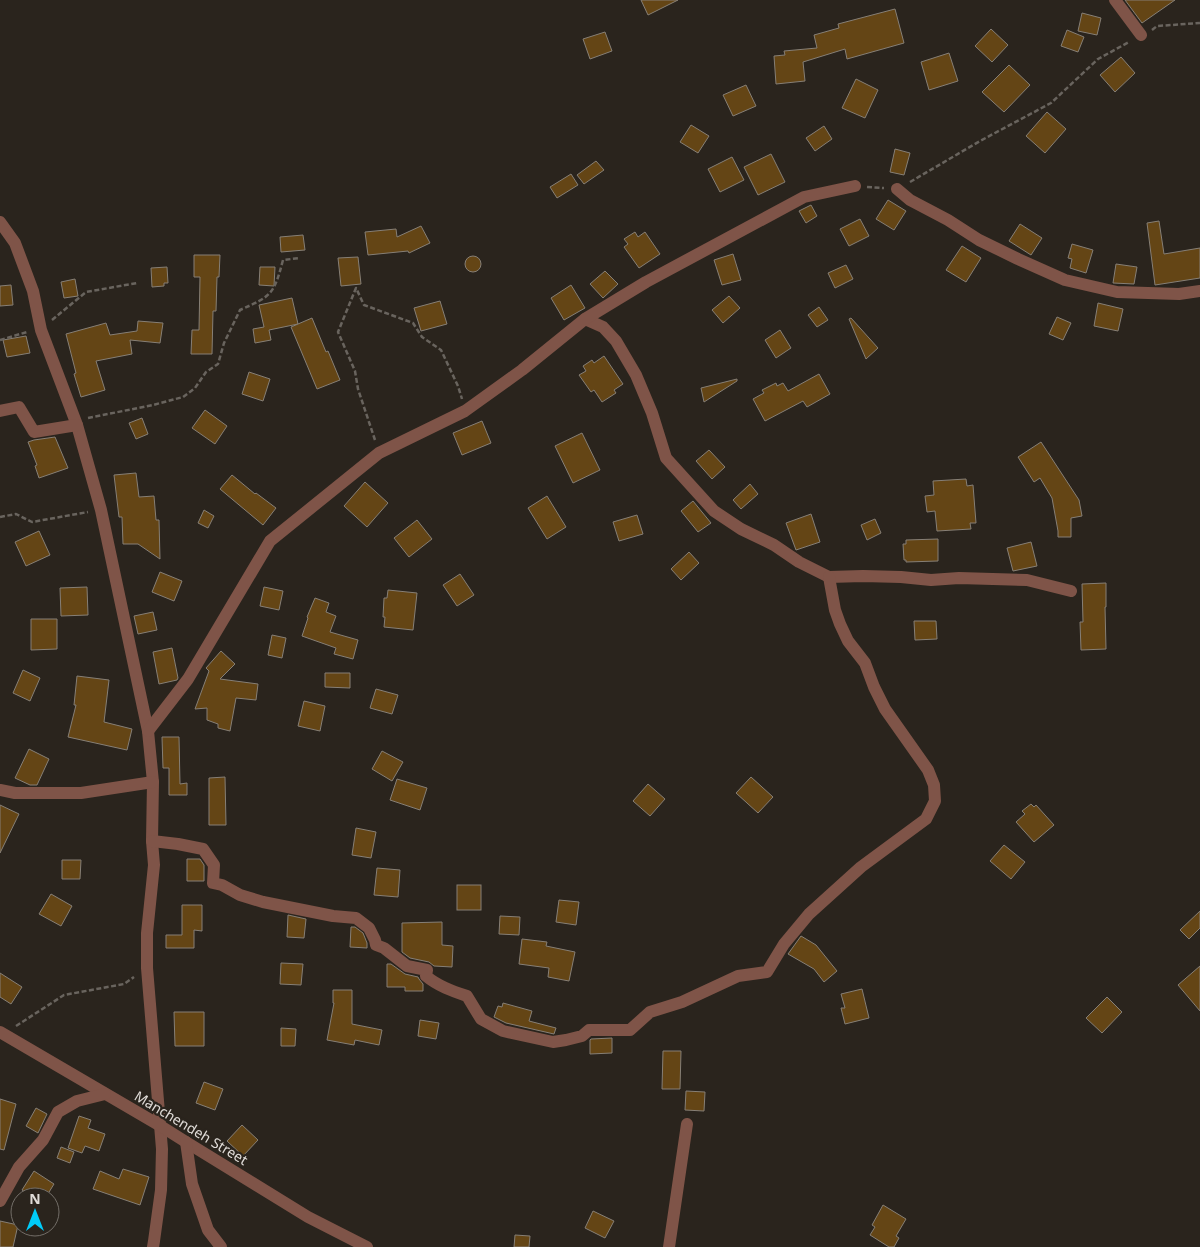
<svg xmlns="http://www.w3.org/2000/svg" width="1200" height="1247" font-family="'Noto Sans',sans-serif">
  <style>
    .building { fill: #644515; stroke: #867f76 }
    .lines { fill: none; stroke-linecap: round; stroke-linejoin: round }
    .path { stroke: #69645e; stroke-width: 2.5; stroke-dasharray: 5 2.5; stroke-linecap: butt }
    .minor { stroke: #7f5448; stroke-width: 12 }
    .labels { text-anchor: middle; stroke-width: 4.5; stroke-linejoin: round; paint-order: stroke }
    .street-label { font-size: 14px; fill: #e0dcd8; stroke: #2a241d }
  </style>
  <rect width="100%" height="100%" fill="#2a241d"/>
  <g class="building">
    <path d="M641,0H678L648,15Z"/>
    <path d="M1125,0H1175L1142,23Z"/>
    <path d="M895,9L904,43L847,59L845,49L803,62L805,81L776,84L774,56L785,55L784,51L817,48L814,35L839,28L838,24Z"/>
    <path d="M1082,13L1101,18L1097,35L1078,31Z"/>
    <path d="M991,29L1008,45L992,62L975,46Z"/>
    <path d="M1067,30L1084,37L1078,52L1061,46Z"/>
    <path d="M605,32L612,51L590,59L583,39Z"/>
    <path d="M949,53L958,81L929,90L921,62Z"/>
    <path d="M1121,57L1135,73L1115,92L1100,75Z"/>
    <path d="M1009,65L1030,85L1004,112L982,92Z"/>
    <path d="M856,79L878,90L865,118L842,108Z"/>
    <path d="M746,85L756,106L733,116L723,95Z"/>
    <path d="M1047,112L1066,129L1045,153L1026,136Z"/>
    <path d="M691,125L709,136L698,153L680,142Z"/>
    <path d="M824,126L832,139L815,151L806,138Z"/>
    <path d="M895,149L910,153L904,175L890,172Z"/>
    <path d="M771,154L785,182L758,195L744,167Z"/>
    <path d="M732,157L744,180L720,192L708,169Z"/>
    <path d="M596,161L604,170L584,184L577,175Z"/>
    <path d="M571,174L578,185L557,198L550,187Z"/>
    <path d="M888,200L906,211L894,230L876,219Z"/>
    <path d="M811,205L817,216L806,223L799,211Z"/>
    <path d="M860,219L869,236L849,246L840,229Z"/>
    <path d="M1159,221L1164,254L1200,248V278L1155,285L1147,223Z"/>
    <path d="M1020,224L1042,238L1031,255L1009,241Z"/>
    <path d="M421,226L430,243L409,253L408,251L368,255L365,232L396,229L397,237Z"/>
    <path d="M635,232L638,237L645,232L660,254L639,268L624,247L628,244L624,239Z"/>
    <path d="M303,235L305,250L281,252L280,237Z"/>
    <path d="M1072,244L1093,250L1086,273L1070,268L1072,259L1068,258Z"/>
    <path d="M962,246L981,258L966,282L946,270Z"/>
    <path d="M733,254L741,280L722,285L714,260Z"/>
    <path d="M194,255H220L219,277H217L216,311H213L212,354H191L192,330H199L200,277H194Z"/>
    <circle cx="473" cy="264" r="8"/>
    <path d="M358,257L361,284L341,286L338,258Z"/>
    <path d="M1116,264L1137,267L1134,284L1113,283Z"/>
    <path d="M846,265L853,279L835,288L828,273Z"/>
    <path d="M167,267L168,283H164V286L152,287L151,268Z"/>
    <path d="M260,267H275L274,286L259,285Z"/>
    <path d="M605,271L618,284L603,298L590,284Z"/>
    <path d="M75,279L78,296L64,298L61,282Z"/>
    <path d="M11,285L13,305L0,306V286Z"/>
    <path d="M571,285L585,308L564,320L551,298Z"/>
    <path d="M729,296L740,308L723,323L712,310Z"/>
    <path d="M292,298L298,324L269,330L271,340L255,343L253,329L264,327L259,305Z"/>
    <path d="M440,301L447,324L421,331L414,308Z"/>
    <path d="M1098,303L1123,309L1118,331L1094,326Z"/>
    <path d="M819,307L828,320L817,327L808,315Z"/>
    <path d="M1057,317L1071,323L1063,340L1049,334Z"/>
    <path d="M312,318L326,352L328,351L340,380L317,389L291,327Z"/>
    <path d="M851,318L878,348L866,359L849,319Z"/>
    <path d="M138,321L163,323L160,343L130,340L132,354L96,361L105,390L81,397L74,374L76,373L66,334L106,323L110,335L137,331Z"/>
    <path d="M780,330L791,348L776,358L765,340Z"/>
    <path d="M26,336L30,353L7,357L3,340Z"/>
    <path d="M604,356L623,384L614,390L616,393L602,402L594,390L591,392L579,375L586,371L583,366L592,360L594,363Z"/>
    <path d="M249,372L270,379L263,401L242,394Z"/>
    <path d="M819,374L830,394L807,407L803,401L765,421L753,399L764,393L762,390L776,383L777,386L783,383L788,391Z"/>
    <path d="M737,379V381L704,402L701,388Z"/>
    <path d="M205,410L227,426L215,444L192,428Z"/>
    <path d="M142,418L148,434L136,439L129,423Z"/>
    <path d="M482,421L491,443L462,455L453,433Z"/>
    <path d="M582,433L600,470L573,483L555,446Z"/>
    <path d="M55,437L68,468L39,478L35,466L37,465L28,442L34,440Z"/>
    <path d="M1041,442L1079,500L1082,516L1071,518V537H1058V531L1052,498L1040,478L1034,482L1018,457Z"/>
    <path d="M709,450L725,467L712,479L696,461Z"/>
    <path d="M136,473L139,497L154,496L156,520H159L160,559L138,544H123L122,517H119L114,475Z"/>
    <path d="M232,475L255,494L256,493L276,508L263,525L220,489Z"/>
    <path d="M966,479L967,486L973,485L976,523H970L971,529L937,531L935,511L927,512L925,496L934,495L933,481Z"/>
    <path d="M365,482L388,503L367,527L344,506Z"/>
    <path d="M750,484L758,494L741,509L733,500Z"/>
    <path d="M547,496L566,527L547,539L528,508Z"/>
    <path d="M693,501L711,523L698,532L681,511Z"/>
    <path d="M204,510L214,516L208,528L198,523Z"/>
    <path d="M811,514L820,542L796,550L786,523Z"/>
    <path d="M637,515L643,534L619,541L613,522Z"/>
    <path d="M875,519L881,533L867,540L861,525Z"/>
    <path d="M417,520L432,539L409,557L394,538Z"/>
    <path d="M39,531L50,555L26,566L15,542Z"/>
    <path d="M938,539V561L906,562V560H904L903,544H906V540Z"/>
    <path d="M1031,542L1037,566L1013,571L1007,548Z"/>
    <path d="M689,552L699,563L681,580L671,569Z"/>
    <path d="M160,572L182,581L174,601L152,592Z"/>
    <path d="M460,574L474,595L457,606L443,585Z"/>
    <path d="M1106,583V607H1105L1106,649L1081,650L1080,622H1083L1082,584Z"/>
    <path d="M87,587L88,615L61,616L60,588Z"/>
    <path d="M264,587L283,591L279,610L260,606Z"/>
    <path d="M388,590L417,593L413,630L384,627L385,617H383L384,598H387Z"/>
    <path d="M315,598L329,603L326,612L336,616L330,632L358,640L353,659L334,654L336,648L302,636L308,618L307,617Z"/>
    <path d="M153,612L157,630L138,634L134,616Z"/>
    <path d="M31,619H57V649L31,650Z"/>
    <path d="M914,621H936L937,639L915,640Z"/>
    <path d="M272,635L286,638L282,658L268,655Z"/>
    <path d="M172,648L178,678L177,680L159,684L153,652Z"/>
    <path d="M221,651L235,664L220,679L258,684L256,700L236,698L230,731L218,728V724L207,720V708L195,709L209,671L206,668Z"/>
    <path d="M23,670L40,678L30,701L13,693Z"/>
    <path d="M325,673H350V688L325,687Z"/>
    <path d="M77,676L109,680L104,722L132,729L127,750L68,737L76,705H74Z"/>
    <path d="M376,689L398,695L392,714L370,708Z"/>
    <path d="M304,701L325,706L320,731L298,726Z"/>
    <path d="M162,737H179L180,784L187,783V795H169V768H163Z"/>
    <path d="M29,749L49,759L37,785H30L15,778Z"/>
    <path d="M382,751L403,762L392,781L372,769Z"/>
    <path d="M225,777L226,825H209V778Z"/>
    <path d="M751,777L773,797L758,813L736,793Z"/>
    <path d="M397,779L427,788L420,810L390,800Z"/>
    <path d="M648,784L665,799L650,816L633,801Z"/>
    <path d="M1031,804L1034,807L1036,805L1054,825L1034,842L1016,822L1025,814L1022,811Z"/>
    <path d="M0,805L19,814L0,853Z"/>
    <path d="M356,828L376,832L371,858L352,855Z"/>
    <path d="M1004,845L1025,862L1011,879L990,861Z"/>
    <path d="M187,859H200L204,865V881H187Z"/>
    <path d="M62,860H81L80,879H62Z"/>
    <path d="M377,868L400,870L398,897L374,895Z"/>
    <rect x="457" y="885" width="24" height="25"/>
    <path d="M51,894L72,906L61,926L39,914Z"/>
    <path d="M559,900L579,902L576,925L556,922Z"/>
    <path d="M182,905H202V931L194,930V948H166V935H182Z"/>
    <path d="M1200,911V928L1189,939L1180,930Z"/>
    <path d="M288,915L306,919L304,938L287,937Z"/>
    <path d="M500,916L520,917L519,935L499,934Z"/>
    <path d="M442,922V945L453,946L452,967L434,966L429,962L410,958L402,952V923Z"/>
    <path d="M351,927H355L363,933L367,943V948L350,947Z"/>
    <path d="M801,936L816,945L837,971L824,982L814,969L788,954Z"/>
    <path d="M522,939L547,942L546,946L575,952L569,981L548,977L549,968L519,964Z"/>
    <path d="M281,963L303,964L301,985L280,984Z"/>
    <path d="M387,964H391L405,974L418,977L419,979L423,984V991H405V987H387Z"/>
    <path d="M1200,966V1011L1178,985Z"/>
    <path d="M0,973L22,987L11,1004L0,997Z"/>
    <path d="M862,989L869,1018L845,1024L841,1008H845L841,994Z"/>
    <path d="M333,990H352V1024L382,1030L379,1045L355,1040L354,1045L327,1040L334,1003H333Z"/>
    <path d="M1107,997L1122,1012L1102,1033L1086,1018Z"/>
    <path d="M503,1003L532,1011L529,1021L556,1028L554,1034L506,1023L494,1017L498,1006L502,1007Z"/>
    <path d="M174,1012H204V1046H175Z"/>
    <path d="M420,1020L439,1023L436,1039L418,1036Z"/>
    <path d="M281,1028L296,1029L295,1046H281Z"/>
    <path d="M612,1038V1053L590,1054V1040L591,1039Z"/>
    <path d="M663,1051H681L680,1089H662Z"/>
    <path d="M204,1082L223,1089L215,1110L196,1103Z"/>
    <path d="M686,1091L705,1092L704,1111L685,1110Z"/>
    <path d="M0,1099L16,1104L4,1150L0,1149Z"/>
    <path d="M36,1108L47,1114L38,1133L26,1126Z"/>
    <path d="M79,1116L91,1120L88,1128L105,1134L99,1151L85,1146L82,1153L68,1148Z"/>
    <path d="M242,1125L258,1140L243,1156L227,1141Z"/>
    <path d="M61,1147L74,1152L70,1163L57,1158Z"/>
    <path d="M123,1169L149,1177L140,1205L93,1189L100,1171L119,1179Z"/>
    <path d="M34,1171L54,1184L46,1197H32L22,1190Z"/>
    <path d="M883,1205L906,1219L896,1236L899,1238L894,1247H889L870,1235L875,1227L872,1225Z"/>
    <path d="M593,1211L614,1221L605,1238L585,1228Z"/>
    <path d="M0,1221L18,1225L13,1247H0Z"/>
    <path d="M515,1235L530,1236L529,1247H514Z"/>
  </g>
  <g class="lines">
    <g class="path">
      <path d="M1152,30L1157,26L1200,23"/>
      <path d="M910,182L980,141L1051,103L1098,59L1129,42"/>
      <path d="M867,187L884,188"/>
      <path d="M52,320L86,292L137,283"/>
      <path d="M0,340L27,332"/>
      <path d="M88,418L153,405L183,397L195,388L206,372L218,364L224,343L240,310C272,296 274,294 283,260L300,258"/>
      <path d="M375,440L358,389L355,371L338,332L356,288L364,305L413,323L422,337L441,350L458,386L462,399"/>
      <path d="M0,517L16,514L32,522L88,512"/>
      <path d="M16,1026L64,995L124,984L134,977"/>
    </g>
    <g class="minor">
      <path d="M1115,0L1141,35"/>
      <path d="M897,189L910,200L948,220L979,240L1018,259L1065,280L1117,292L1179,294L1200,291"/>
      <path d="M0,222L15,243L33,291L41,330L77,425L101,510L148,731L153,782L152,841L154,865L147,933V968L162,1149L161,1190L154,1241L153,1247"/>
      <path d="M585,319L603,327L616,341L636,375L652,413L666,458L714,511L741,529L774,545L799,562L829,577L863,576L901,577L931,580L959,578L1027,580L1071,591"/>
      <path d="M0,411L19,407L34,432L77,425"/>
      <path d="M148,731L188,679L270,541L379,453L465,411L522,370L585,319L646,282L804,197L855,186"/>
      <path d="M0,790L15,793H81L153,782"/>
      <path d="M152,841L178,844L203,849L214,865L213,883L222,885L240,895L263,902L333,916L356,918L369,928L375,940L376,945L384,948L407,966L427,970L426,976C438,986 452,991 467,996L481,1019L503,1031L553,1042L566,1040L582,1036L589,1030H630L650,1012L682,1002L738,976L767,972L784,944L809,914L861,867L926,819L935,801L934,785L928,770L885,709L874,687L865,663L848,641L840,624L835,610L829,577"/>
      <path d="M0,1032L159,1125L186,1142L308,1217L367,1247"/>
      <path d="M186,1142L192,1184L208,1230L221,1247"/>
      <path d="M0,1201L19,1167L43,1140L58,1112L77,1101L105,1094"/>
      <path d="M669,1247L687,1124"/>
    </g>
  </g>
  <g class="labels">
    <g class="street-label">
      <text transform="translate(191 1128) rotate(31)" y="5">Manchendeh Street</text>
    </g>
  </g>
  <g transform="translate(35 1212)"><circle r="24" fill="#2a241d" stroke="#736e68"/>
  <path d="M0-4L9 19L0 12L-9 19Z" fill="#00cbf8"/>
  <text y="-8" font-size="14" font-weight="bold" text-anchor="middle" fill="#e0dcd8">N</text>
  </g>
</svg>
